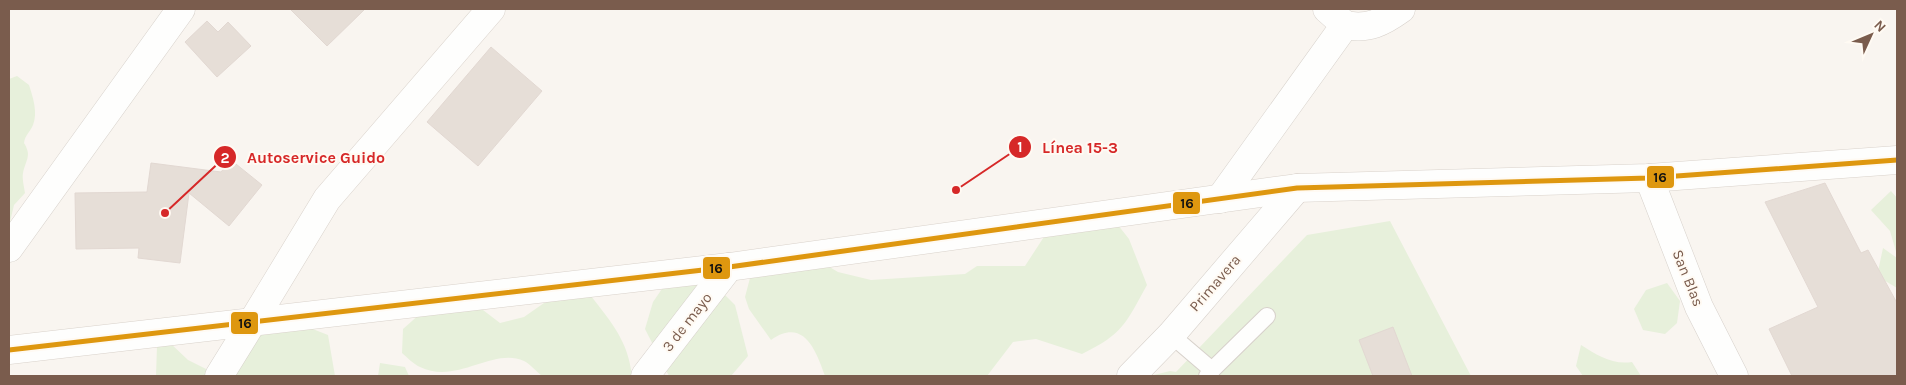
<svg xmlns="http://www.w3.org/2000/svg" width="1906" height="385" font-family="Karla,sans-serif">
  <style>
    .green { fill: #e7f0db }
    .building { fill: #e6ded7; stroke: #e2d8d2 }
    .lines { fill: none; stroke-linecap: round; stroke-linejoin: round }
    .lane-casing { stroke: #d7d1cb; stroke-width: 18 }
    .street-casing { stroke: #d7d1cb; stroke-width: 29 }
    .secondary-casing { stroke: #d9d2cb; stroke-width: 29 }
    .lane { stroke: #fefefd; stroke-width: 16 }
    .street { stroke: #fefefd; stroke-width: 28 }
    .secondary { stroke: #fefefd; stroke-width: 28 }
    .bus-1-casing { stroke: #fffaf3; stroke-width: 9 }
    .bus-1 { stroke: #de970f; stroke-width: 5 }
    .labels { text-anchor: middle; stroke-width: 4; stroke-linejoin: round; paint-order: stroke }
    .street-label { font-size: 15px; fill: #7a5c4d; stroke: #fffaf3 }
    .leader { fill: none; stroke: #d62828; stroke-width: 2 }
    .callout-dot { fill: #d62828; stroke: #fffaf3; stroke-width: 2 }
    .mark-label { font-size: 15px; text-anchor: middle; font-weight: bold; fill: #fff }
    .callout-label { font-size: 16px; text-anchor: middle; font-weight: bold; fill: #d62828; stroke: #fffaf3; stroke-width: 4; stroke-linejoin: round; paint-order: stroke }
    .line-badge { stroke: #fffaf3; stroke-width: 2 }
    .pale-badge-label { font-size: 14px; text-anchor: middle; font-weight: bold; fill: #111 }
  </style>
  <rect width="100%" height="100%" fill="#f9f5f0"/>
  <g class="green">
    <path d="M17,76L29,85C33,97 38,113 33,125C30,132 25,135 24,143C32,156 26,159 23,173C22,179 24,186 25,193L14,205L9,226V79Z"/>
    <path d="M1891,191L1897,198V255L1890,231L1871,210Z"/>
    <path d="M1114,220L1129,239L1147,285C1126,323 1123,334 1082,354L1036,339L1013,342L987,376H825C816,351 804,317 771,340L749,309L745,297L750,278L747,267L816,259L838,272L871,280L965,274L977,266H1025L1051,226Z"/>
    <path d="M1390,221L1471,376H1150L1170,371L1176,372L1307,235Z"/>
    <path d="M1883,248L1897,258V288L1877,276Z"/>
    <path d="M702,272L735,305L748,356L731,376H669L645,329L653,302L666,283Z"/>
    <path d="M1667,283L1680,301L1677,323L1665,334L1643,330L1634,309L1646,290Z"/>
    <path d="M567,296H591C612,323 628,341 632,376H542C537,372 530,364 524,361C493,347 457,385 420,367C413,364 407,357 402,353L403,329L421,313L466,297L500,323L524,317L544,303Z"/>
    <path d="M305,326L328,335L335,376H221L254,328Z"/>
    <path d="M170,343L188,360L220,376H156L157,346Z"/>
    <path d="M1581,345C1597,355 1612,365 1632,362L1641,376H1583L1576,366Z"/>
    <path d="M380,363L405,367L409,376H378Z"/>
  </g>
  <g class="building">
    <path d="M290,9H365L327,46Z"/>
    <path d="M207,21L218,32L228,22L251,46L217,77L185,42Z"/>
    <path d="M491,47L542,91L478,166L427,122Z"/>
    <path d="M231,160L262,185L229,226L189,193L180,263L138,258L139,248L76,249L75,193L147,192L151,163L221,172Z"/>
    <path d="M1825,183L1861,253L1868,250L1897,303V376H1792L1769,329L1818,307L1765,202Z"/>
    <path d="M1393,327L1412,376H1373L1359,340Z"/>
  </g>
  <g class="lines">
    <defs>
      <g id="lane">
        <path d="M1171,335L1212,370L1207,376"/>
        <path d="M1212,370L1267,316"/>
      </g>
      <g id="street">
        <path d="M1345,25C1368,30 1383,22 1401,9"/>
        <path d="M1649,178L1699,307L1734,376"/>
        <path d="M1220,199L1345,25L1327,9"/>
        <path d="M9,248L181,9"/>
        <path d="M219,376L253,321"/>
        <path d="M645,376L729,267"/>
        <path d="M1131,376L1171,335L1297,188"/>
      </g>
      <g id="secondary">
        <path d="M253,321L327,199L491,9"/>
        <path d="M9,350L729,267L1297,188L1649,178L1897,160"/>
      </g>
    </defs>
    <use href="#lane" class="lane-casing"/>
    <use href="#street" class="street-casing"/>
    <use href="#secondary" class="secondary-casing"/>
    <use href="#lane" class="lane"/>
    <use href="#street" class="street"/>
    <use href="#secondary" class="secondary"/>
    <defs>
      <path id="bus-1" d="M9,350L729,267L1297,188L1649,178L1897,160"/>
    </defs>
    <use href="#bus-1" class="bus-1-casing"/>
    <use href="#bus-1" class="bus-1"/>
  </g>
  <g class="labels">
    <g class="street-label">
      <text transform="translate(1688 278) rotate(68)" y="5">San Blas</text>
      <text transform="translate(1215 283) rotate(-49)" y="5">Primavera</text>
      <text transform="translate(687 322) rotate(-52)" y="5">3 de mayo</text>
    </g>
  </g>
  <path class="leader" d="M956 190L1020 147M165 213L225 157"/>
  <g class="callout-dot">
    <circle cx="956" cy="190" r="5"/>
    <circle cx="165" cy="213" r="5"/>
    <circle cx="1020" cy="147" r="12"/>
    <circle cx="225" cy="157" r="12"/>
  </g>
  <g class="mark-label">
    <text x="1020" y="152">1</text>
    <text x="225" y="163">2</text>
  </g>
  <g class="callout-label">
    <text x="1080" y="153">Línea 15-3</text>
    <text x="316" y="163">Autoservice Guido</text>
  </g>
  <g class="line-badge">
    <rect x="1646" y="165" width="29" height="24" rx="5" fill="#de970f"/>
    <rect x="1172" y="191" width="29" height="24" rx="5" fill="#de970f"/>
    <rect x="702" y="256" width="29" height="24" rx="5" fill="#de970f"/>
    <rect x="230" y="311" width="29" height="24" rx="5" fill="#de970f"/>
  </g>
  <g class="pale-badge-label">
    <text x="1660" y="182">16</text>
    <text x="1187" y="208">16</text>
    <text x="716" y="273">16</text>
    <text x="245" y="328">16</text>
  </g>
  <rect width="1906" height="385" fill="none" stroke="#7a5c4d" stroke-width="20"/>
  <g transform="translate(1871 35) rotate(46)" stroke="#fffaf3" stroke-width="4" paint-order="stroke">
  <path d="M0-4L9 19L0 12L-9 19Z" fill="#7a5c4d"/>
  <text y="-8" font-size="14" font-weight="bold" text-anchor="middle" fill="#7a5c4d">N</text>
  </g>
</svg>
